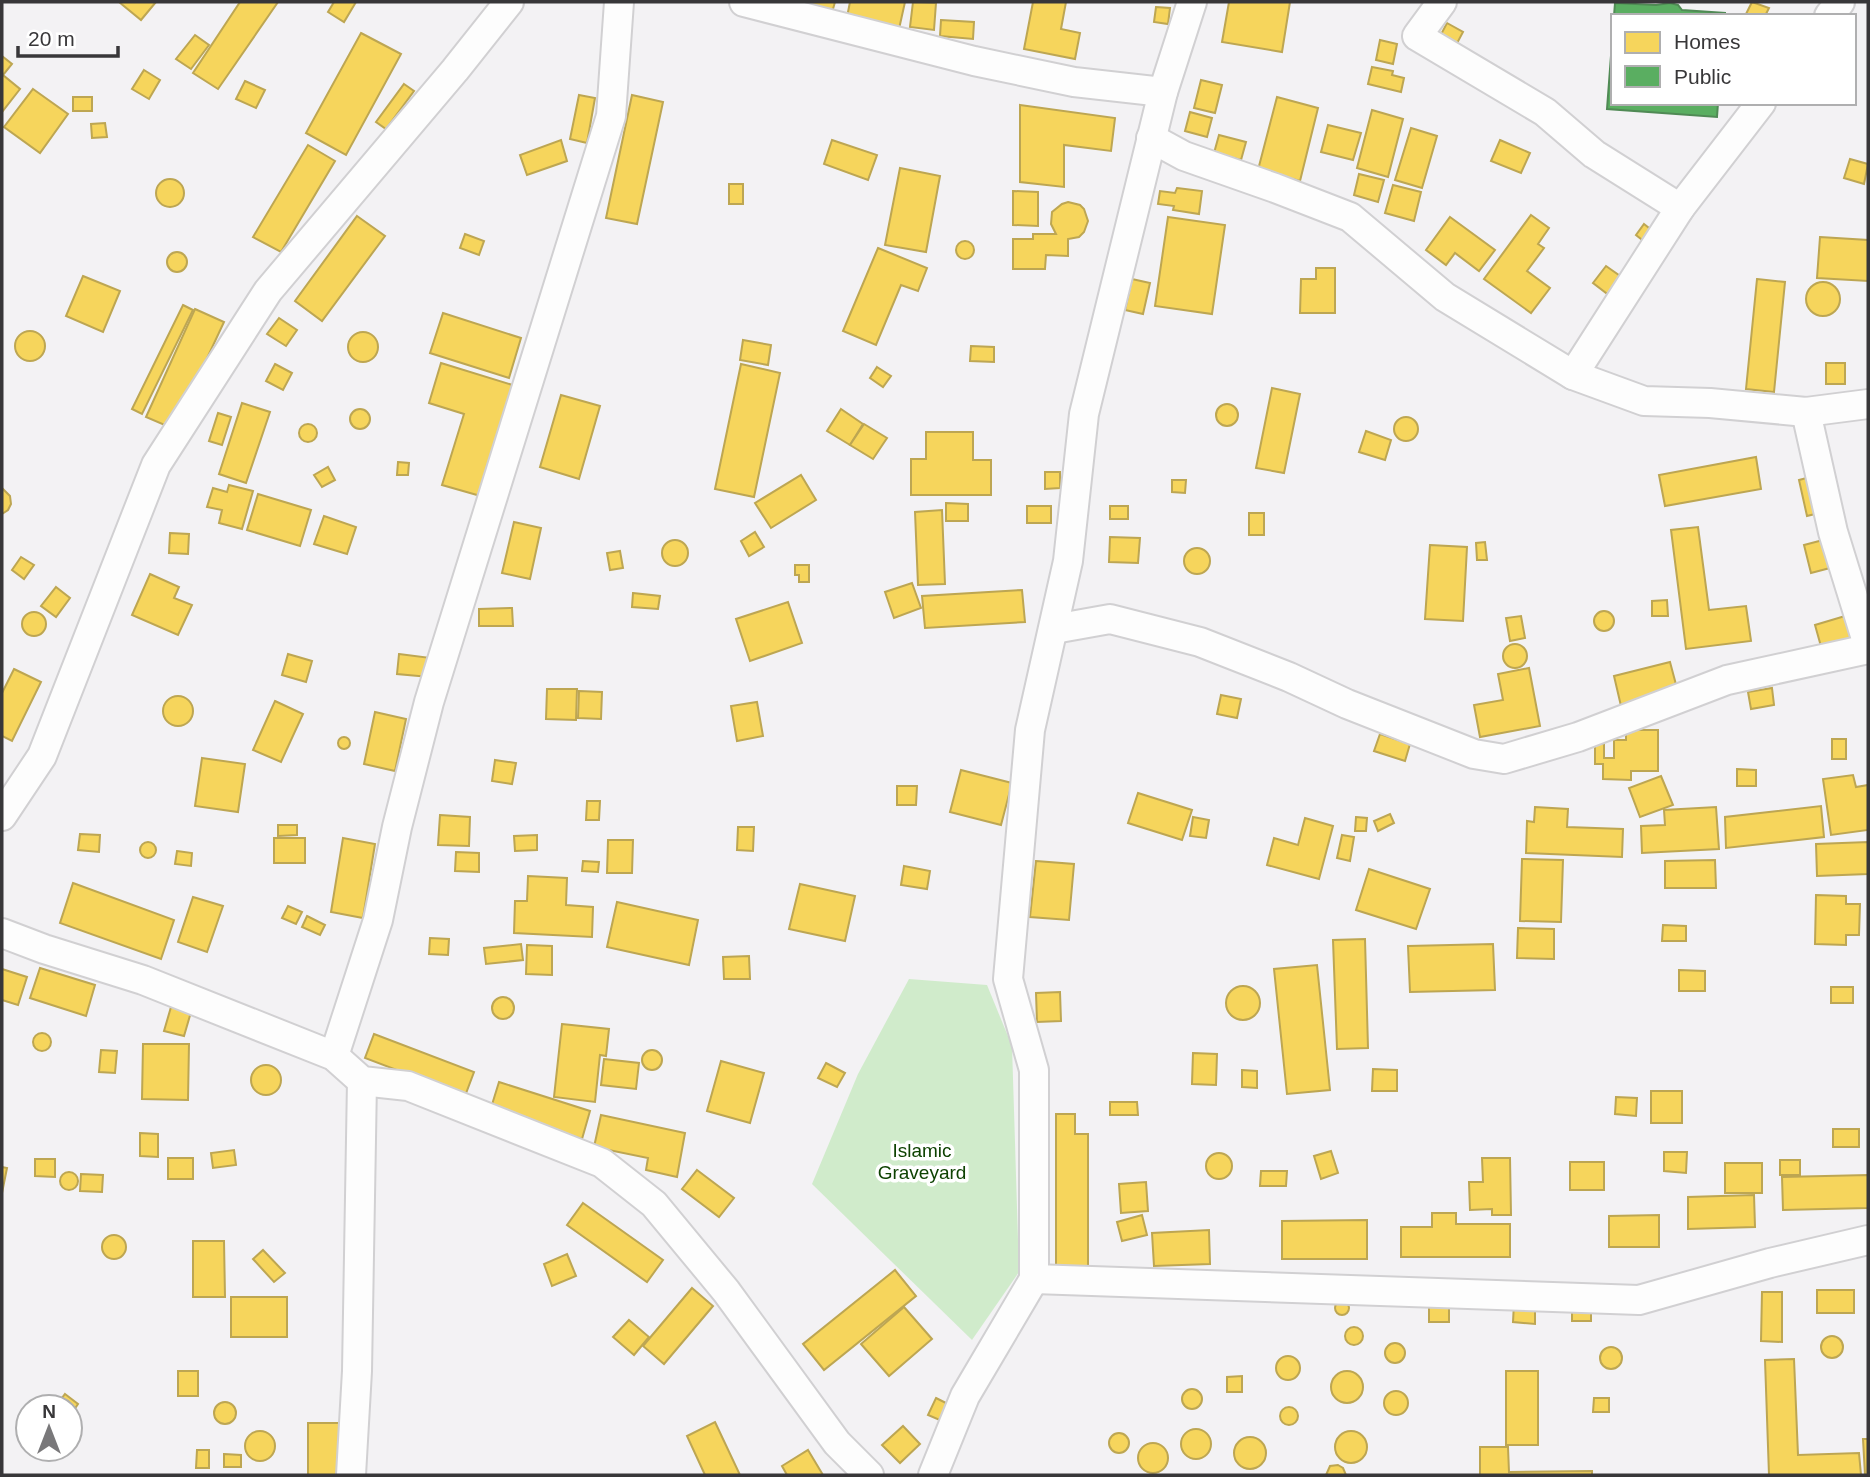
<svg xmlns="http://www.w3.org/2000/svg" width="1870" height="1477" font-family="Arial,sans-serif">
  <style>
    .green { fill: #d0ebcb }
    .homes { fill: #f6d55c; stroke: #bda652; stroke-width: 2 }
    .public { fill: #5aae61; stroke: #508a55; stroke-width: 2 }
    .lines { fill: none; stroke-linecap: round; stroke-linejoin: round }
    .street-casing { stroke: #d1d0d2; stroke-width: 32 }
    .street { stroke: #fdfdfd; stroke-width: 28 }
    .labels { text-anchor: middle; stroke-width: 7; stroke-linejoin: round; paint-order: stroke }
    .park-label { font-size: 19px; fill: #0e4202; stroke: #fff }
  </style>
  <rect width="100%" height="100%" fill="#f3f2f4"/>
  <path class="green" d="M909,979L987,985L1012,1046L1019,1272L972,1340L812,1184L858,1074Z"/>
  <g class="homes">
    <path d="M119,2H156L141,20Z"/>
    <path d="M240,2H278L218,89L193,73Z"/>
    <path d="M334,2H356L344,22L328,12Z"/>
    <path d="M785,2H835L831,16Z"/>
    <path d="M850,2H905L899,29L847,17Z"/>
    <path d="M913,2L936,3L934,30L910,27Z"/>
    <path d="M1033,2H1066L1061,29L1080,33L1075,59L1024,49Z"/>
    <path d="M1229,2H1290L1282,52L1222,42Z"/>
    <path d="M1752,2L1769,8L1765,16H1745Z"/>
    <path d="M1156,7L1170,8L1168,24L1154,22Z"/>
    <path d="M941,20L974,22L973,39L940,36Z"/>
    <path d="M1447,23L1463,32L1454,49L1438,40Z"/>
    <path d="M361,33L401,54L346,155L306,133Z"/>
    <path d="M195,35L209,45L191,69L176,59Z"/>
    <path d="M1380,40L1397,44L1393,64L1376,60Z"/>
    <path d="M2,56L12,64L3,75L20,89L2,112Z"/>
    <path d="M1372,67L1393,71L1392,75L1404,78L1401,92L1368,84Z"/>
    <path d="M144,70L160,80L149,99L132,89Z"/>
    <path d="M1201,80L1222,85L1215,113L1194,108Z"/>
    <path d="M245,81L265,90L256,108L236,99Z"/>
    <path d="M404,84L414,91L386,129L376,122Z"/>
    <path d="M33,89L68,114L40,153L4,127Z"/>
    <path d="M579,95L595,98L587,143L570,139Z"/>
    <path d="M632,95L663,102L637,224L606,218Z"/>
    <rect x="73" y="97" width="19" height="14"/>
    <path d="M1277,97L1318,108L1300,181L1258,170Z"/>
    <path d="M1020,105L1115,118L1111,151L1064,145V187L1020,182Z"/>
    <path d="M1372,110L1403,119L1388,177L1357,168Z"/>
    <path d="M1190,112L1212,118L1207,137L1185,131Z"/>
    <path d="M105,123L107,137L92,138L91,124Z"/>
    <path d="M1328,125L1361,133L1353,160L1321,152Z"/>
    <path d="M1411,128L1437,136L1422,188L1395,180Z"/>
    <path d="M1219,135L1246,142L1241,160L1214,153Z"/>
    <path d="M561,140L567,161L527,175L520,155Z"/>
    <path d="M832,140L877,155L868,180L824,164Z"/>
    <path d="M1500,140L1530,153L1521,173L1491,161Z"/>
    <path d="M308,145L335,161L281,252L253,237Z"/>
    <path d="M1850,159L1868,164L1864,184L1844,178Z"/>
    <path d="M900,168L940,176L926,252L885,245Z"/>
    <path d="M1359,174L1384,180L1378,202L1354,195Z"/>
    <circle cx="170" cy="193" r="14"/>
    <rect x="729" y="184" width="14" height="20"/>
    <path d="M1393,185L1421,192L1414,221L1385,213Z"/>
    <path d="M1177,188L1202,191L1199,214L1173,210L1174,206L1158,204L1160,191L1175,193Z"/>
    <path d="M1013,191L1038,192V226L1013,225Z"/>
    <path d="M1068,202L1080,205L1084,209L1088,221L1084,232L1079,237L1068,239V256L1046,255L1045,269H1013V239H1033V234H1056L1051,224L1052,212L1062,204Z"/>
    <path d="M1531,215L1549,228L1538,244L1544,248L1527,271L1550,288L1531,313L1484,279Z"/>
    <path d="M357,216L385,236L322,321L295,301Z"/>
    <path d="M1168,217L1225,225L1212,314L1155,306Z"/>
    <path d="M1450,217L1495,250L1479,271L1455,253L1446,265L1426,250Z"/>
    <path d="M1644,224L1654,232L1646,243L1636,235Z"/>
    <path d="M465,234L484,241L479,255L460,248Z"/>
    <path d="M1820,237L1868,240V281L1817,278Z"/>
    <circle cx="965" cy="250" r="9"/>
    <path d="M878,248L927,268L918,291L901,285L876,345L843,331Z"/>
    <circle cx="177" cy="262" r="10"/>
    <path d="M1606,266L1623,278L1610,296L1593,283Z"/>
    <path d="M1316,268H1335V313H1300L1301,279H1316Z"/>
    <path d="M83,276L120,291L103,332L66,316Z"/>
    <path d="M1132,279L1150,283L1143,314L1125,310Z"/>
    <path d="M1757,279L1785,282L1774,392L1746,389Z"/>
    <circle cx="1823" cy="299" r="17"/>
    <path d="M183,305L193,310L142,414L132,409Z"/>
    <path d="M195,309L224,322L174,429L146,417Z"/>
    <path d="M443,313L521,338L509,378L430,353Z"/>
    <path d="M279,318L297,330L286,346L267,334Z"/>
    <circle cx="30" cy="346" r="15"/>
    <circle cx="363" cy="347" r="15"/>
    <path d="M743,340L771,345L768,365L740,360Z"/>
    <path d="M971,346L994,347V362L970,361Z"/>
    <path d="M441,363L519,387L484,497L442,485L464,414L429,403Z"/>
    <rect x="1826" y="363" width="19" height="21"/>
    <path d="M275,364L292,373L283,390L266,381Z"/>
    <path d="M741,364L780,373L754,497L715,489Z"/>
    <path d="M877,367L891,376L883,387L870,378Z"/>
    <path d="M1272,388L1300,394L1284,473L1256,468Z"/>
    <path d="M561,395L600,406L579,479L540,467Z"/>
    <path d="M242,403L270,412L246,483L219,474Z"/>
    <circle cx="1227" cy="415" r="11"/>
    <circle cx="360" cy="419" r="10"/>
    <path d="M841,409L863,424L850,445L827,431Z"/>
    <path d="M218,413L231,417L222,445L209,441Z"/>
    <circle cx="1406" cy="429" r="12"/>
    <path d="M864,424L887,438L873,459L850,445Z"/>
    <circle cx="308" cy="433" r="9"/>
    <path d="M1366,431L1391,440L1385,460L1359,452Z"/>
    <path d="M926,432H973V460H991V495H911V459H926Z"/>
    <path d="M1756,457L1761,489L1665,506L1659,475Z"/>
    <path d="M398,462L409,463L408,475H397Z"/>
    <path d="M328,467L335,480L322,487L314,475Z"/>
    <path d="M1045,472H1060V488L1045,489Z"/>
    <path d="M801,475L816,500L771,528L755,503Z"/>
    <path d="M1814,476L1823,512L1807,516L1799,480Z"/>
    <path d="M1172,480H1186L1185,493L1172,492Z"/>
    <path d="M229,485L253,491L242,529L219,523L222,510L207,507L213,488L227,492Z"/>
    <path d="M2,488L10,496L11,504L8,510L2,514Z"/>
    <path d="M258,494L311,510L300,546L247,530Z"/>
    <path d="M946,503L968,504V521H946Z"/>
    <rect x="1027" y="506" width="24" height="17"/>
    <rect x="1110" y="506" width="18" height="13"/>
    <path d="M942,510L945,584L918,585L915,512Z"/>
    <rect x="1249" y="513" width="15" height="22"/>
    <path d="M324,516L356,527L347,554L314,544Z"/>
    <path d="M514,522L541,528L530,579L502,573Z"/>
    <path d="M1698,527L1709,610L1746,606L1751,641L1686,649L1671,530Z"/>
    <path d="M755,532L764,547L749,556L741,541Z"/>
    <path d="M170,533L189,534L188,554L169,553Z"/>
    <path d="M1110,537L1140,538L1138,563L1109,562Z"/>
    <path d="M1823,540L1830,568L1811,573L1804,545Z"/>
    <circle cx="675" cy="553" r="13"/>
    <path d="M1485,542L1487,560H1477L1476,543Z"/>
    <path d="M1430,545L1467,547L1463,621L1425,619Z"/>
    <circle cx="1197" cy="561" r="13"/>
    <path d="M620,551L623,568L610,570L607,553Z"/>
    <path d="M21,557L34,565L24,579L12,570Z"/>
    <path d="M795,565H809V582H799V575H795Z"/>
    <path d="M150,574L179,587L174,598L192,605L178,635L132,615Z"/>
    <path d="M912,583L921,608L894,618L885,592Z"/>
    <path d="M56,587L70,598L56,617L41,606Z"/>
    <path d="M1022,590L1025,622L925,628L922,596Z"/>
    <path d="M633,593L660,596L658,609L632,607Z"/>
    <path d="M1667,600L1668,616H1652V601Z"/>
    <path d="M788,602L802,643L750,661L736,619Z"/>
    <path d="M512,608L513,626H479V609Z"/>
    <circle cx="1604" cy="621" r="10"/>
    <circle cx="34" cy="624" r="12"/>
    <path d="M1521,616L1525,638L1510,641L1506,618Z"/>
    <path d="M1845,616L1852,642L1822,650L1815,625Z"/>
    <circle cx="1515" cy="656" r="12"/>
    <path d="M288,654L312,661L306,682L282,675Z"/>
    <path d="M399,654L431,658L429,677L397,674Z"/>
    <path d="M1670,662L1678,692L1621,706L1614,676Z"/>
    <path d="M1529,668L1540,726L1480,737L1474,705L1503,700L1498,674Z"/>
    <path d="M14,669L41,682L12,741L2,736V693Z"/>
    <path d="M1772,688L1774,705L1751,709L1748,692Z"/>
    <path d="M547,689H577L576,720L546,719Z"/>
    <path d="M579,691L602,692L601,719L578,718Z"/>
    <path d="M1221,695L1241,699L1237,718L1217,714Z"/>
    <circle cx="178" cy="711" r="15"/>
    <path d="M275,701L303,714L281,762L253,750Z"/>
    <path d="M757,702L763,736L737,741L731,706Z"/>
    <path d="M375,712L406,719L395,771L364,764Z"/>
    <path d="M1626,730H1658V771H1631V780L1603,779V764H1595V744H1604V758H1614V740H1626Z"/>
    <path d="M1380,734L1410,744L1405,761L1374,751Z"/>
    <circle cx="344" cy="743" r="6"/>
    <rect x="1832" y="739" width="14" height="20"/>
    <path d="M202,758L245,764L238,812L195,806Z"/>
    <path d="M495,760L516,763L512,784L492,781Z"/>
    <path d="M1737,769L1756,770V786H1737Z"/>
    <path d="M961,770L1012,783L1001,825L950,812Z"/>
    <path d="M1853,775L1856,787L1868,785V830L1831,835L1823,779Z"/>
    <path d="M1661,776L1673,805L1640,817L1629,788Z"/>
    <path d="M897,786H917L916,805H897Z"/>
    <path d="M1138,793L1192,810L1182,840L1128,823Z"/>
    <path d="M587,801H600L599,820H586Z"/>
    <path d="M1821,806L1824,837L1726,848L1725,817Z"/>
    <path d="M1535,807L1568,809L1567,827L1623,829L1622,857L1526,853L1527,821L1534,822Z"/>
    <path d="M1716,807L1719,849L1642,853L1641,826L1665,825L1664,810Z"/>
    <path d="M1390,814L1394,823L1378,831L1374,821Z"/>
    <path d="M440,815L470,817L469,846L438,845Z"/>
    <path d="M1193,817L1209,820L1206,838L1190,836Z"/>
    <path d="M1356,817L1367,818L1366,831H1355Z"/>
    <path d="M1305,818L1333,826L1319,879L1267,865L1274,838L1298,845Z"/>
    <path d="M278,825H297V835L278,836Z"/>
    <path d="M738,827H754L753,851L737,850Z"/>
    <path d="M80,834L100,835L99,852L78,850Z"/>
    <path d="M537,835V850L515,851L514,836Z"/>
    <path d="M1342,835L1354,837L1350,861L1337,858Z"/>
    <rect x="274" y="838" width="31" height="25"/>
    <path d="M343,838L375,844L363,918L331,912Z"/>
    <path d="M608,840H633L632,873H607Z"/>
    <circle cx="148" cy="850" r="8"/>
    <path d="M1868,842V874L1817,876L1816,844Z"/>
    <path d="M177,851L192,853L191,866L175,864Z"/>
    <path d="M456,852L479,853V872L455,871Z"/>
    <path d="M1522,859L1563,860L1561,922L1520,921Z"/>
    <path d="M1715,860L1716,888H1665V861Z"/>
    <path d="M583,861L599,862L598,872L582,871Z"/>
    <path d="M1036,861L1074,864L1069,920L1030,917Z"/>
    <path d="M904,866L930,871L927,889L901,885Z"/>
    <path d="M1369,869L1430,889L1416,929L1356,910Z"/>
    <path d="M528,876L567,878L566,905L593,907L592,937L514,933L515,901H527Z"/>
    <path d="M73,883L174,920L161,959L60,923Z"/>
    <path d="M800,884L855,896L845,941L789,929Z"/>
    <path d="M1816,895L1846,896V904H1860L1859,935H1846V945L1815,944Z"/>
    <path d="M193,897L223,906L207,952L178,942Z"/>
    <path d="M617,902L698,920L689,965L607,947Z"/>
    <path d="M288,906L302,912L296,924L282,918Z"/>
    <path d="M307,916L325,925L320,935L302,927Z"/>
    <path d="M1663,925L1686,926V941H1662Z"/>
    <path d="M1518,928L1554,929V959L1517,958Z"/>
    <path d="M430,938L449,939L448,955L429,954Z"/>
    <path d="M1365,939L1368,1048L1337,1049L1333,940Z"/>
    <path d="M521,944L523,960L486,964L484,948Z"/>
    <path d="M1493,944L1495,990L1410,992L1408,946Z"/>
    <path d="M527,945L552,946V975L526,974Z"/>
    <path d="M749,956L750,979H724L723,957Z"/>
    <path d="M1317,965L1330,1090L1287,1094L1274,969Z"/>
    <path d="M40,968L95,985L86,1016L30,998Z"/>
    <path d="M2,969L27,977L18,1005L2,1000Z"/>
    <path d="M1679,970L1705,971V991H1679Z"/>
    <circle cx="1243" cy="1003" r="17"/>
    <rect x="1831" y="987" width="22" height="16"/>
    <path d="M1060,992L1061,1021L1037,1022L1036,993Z"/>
    <circle cx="503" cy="1008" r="11"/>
    <path d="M171,1007L191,1012L184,1036L164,1031Z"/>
    <path d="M562,1024L609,1029L606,1056L600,1055L595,1102L554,1097Z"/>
    <circle cx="42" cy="1042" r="9"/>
    <path d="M374,1034L474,1072L465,1096L365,1058Z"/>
    <path d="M143,1044H189L188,1100L142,1099Z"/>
    <path d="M101,1050L117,1051L115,1073L99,1072Z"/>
    <circle cx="652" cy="1060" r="10"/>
    <path d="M1193,1053L1217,1054L1216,1085L1192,1084Z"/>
    <path d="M604,1059L639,1063L636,1089L601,1085Z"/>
    <path d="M721,1061L764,1073L750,1123L707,1111Z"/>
    <path d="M826,1063L845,1073L837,1087L818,1078Z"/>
    <circle cx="266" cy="1080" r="15"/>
    <path d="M1373,1069L1397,1070V1091H1372Z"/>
    <path d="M1242,1070L1257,1071V1088L1242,1087Z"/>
    <path d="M499,1082L590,1111L582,1139L490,1111Z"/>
    <rect x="1651" y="1091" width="31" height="32"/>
    <path d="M1616,1097L1637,1098L1636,1116L1615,1114Z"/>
    <path d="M1110,1102H1137L1138,1115H1110Z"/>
    <path d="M1056,1114H1075V1134H1088V1267H1056Z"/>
    <path d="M601,1115L685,1133L677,1177L646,1170L648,1158L594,1147Z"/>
    <rect x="1833" y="1129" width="26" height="18"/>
    <path d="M140,1133L158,1134V1157L140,1156Z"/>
    <path d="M234,1150L236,1165L213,1168L211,1153Z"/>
    <path d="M1331,1151L1338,1173L1321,1179L1314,1156Z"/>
    <path d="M1664,1152H1687L1686,1173L1664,1171Z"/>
    <circle cx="1219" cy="1166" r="13"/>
    <rect x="168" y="1158" width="25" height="21"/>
    <path d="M1482,1158H1510L1511,1215H1492V1209L1470,1210L1469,1182H1483Z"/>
    <path d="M35,1159H55V1177L35,1176Z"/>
    <rect x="1780" y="1160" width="20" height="15"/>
    <rect x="1570" y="1162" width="34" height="28"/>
    <rect x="1725" y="1163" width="37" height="30"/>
    <path d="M2,1167L7,1168L2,1193Z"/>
    <path d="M697,1170L734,1198L719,1217L682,1189Z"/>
    <path d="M1261,1171H1287L1286,1186H1260Z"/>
    <circle cx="69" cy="1181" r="9"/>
    <path d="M81,1174L103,1175L102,1192L80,1191Z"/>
    <path d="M1868,1175V1208L1783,1210L1782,1177Z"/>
    <path d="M1146,1182L1148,1211L1121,1213L1119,1184Z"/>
    <path d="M1754,1195L1755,1227L1688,1229V1197Z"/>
    <path d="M583,1203L663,1260L647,1282L567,1225Z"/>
    <path d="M1432,1213H1456V1224H1510V1257H1401V1227H1432Z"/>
    <path d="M1142,1215L1147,1235L1122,1241L1117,1222Z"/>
    <path d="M1659,1215V1247H1609V1216Z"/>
    <path d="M1367,1220V1259H1282V1221Z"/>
    <path d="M1209,1230L1210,1264L1154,1266L1152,1233Z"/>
    <circle cx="114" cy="1247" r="12"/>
    <path d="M193,1241H224L225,1297H193Z"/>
    <path d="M263,1250L285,1273L274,1282L253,1259Z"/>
    <path d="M567,1254L576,1276L552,1286L544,1264Z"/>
    <path d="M895,1270L916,1296L824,1370L803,1344Z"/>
    <path d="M692,1288L713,1306L664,1364L643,1346Z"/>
    <rect x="1817" y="1290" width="37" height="23"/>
    <path d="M1762,1292H1782V1342L1761,1341Z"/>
    <rect x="231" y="1297" width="56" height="40"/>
    <circle cx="1342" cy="1308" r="7"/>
    <rect x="1429" y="1301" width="20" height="21"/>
    <path d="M1514,1303L1535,1304V1324L1513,1322Z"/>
    <path d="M1572,1305L1591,1306V1321H1572Z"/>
    <path d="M904,1307L932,1339L889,1376L861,1344Z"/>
    <path d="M629,1320L649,1337L634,1355L613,1337Z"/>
    <circle cx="1354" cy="1336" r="9"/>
    <circle cx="1832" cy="1347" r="11"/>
    <circle cx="1395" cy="1353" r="10"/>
    <circle cx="1611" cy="1358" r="11"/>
    <circle cx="1288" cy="1368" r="12"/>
    <path d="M1794,1359L1798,1455L1859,1453L1861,1475H1769L1765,1360Z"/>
    <rect x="178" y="1371" width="20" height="25"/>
    <rect x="1506" y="1371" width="32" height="74"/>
    <circle cx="1347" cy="1387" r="16"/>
    <path d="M1242,1376V1392H1227V1377Z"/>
    <circle cx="1192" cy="1399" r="10"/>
    <circle cx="1396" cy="1403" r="12"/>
    <path d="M65,1394L78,1404L70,1416V1407L56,1406Z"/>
    <path d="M936,1398L950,1405L942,1421L928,1415Z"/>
    <path d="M1594,1398H1609V1412H1593Z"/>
    <circle cx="225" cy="1413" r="11"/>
    <circle cx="1289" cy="1416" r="9"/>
    <path d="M715,1422L740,1475H705L687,1436Z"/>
    <rect x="308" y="1423" width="31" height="52"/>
    <path d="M903,1426L920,1444L900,1463L882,1445Z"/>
    <circle cx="1196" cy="1444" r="15"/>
    <circle cx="260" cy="1446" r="15"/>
    <circle cx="1351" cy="1447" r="16"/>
    <circle cx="1119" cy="1443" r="10"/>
    <circle cx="1250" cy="1453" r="16"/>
    <path d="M1863,1439H1868V1475H1865Z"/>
    <circle cx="1153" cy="1458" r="15"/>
    <path d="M1480,1447H1508L1509,1472L1592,1471V1475H1460H1480Z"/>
    <path d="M197,1450H209V1468H196Z"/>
    <path d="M808,1450L823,1475H787L782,1466Z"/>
    <path d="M224,1454L241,1455V1467H224Z"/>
    <path d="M1338,1465L1343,1468L1346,1475H1326L1330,1466Z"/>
  </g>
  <g class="public">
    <path d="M1615,3L1656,5L1670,3L1678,5L1682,10L1725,13V16H1614Z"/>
    <path d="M1613,29V103H1718L1717,117L1607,109Z"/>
  </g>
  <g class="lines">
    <defs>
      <g id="street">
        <path d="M744,2L974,61L1074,82L1163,92"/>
        <path d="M1442,2L1417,36L1545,112L1594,154L1680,208"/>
        <path d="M1829,16L1840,2"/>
        <path d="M1151,138L1184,156L1275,188L1350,217L1445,297L1573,375L1644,401L1710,403L1806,412L1868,404"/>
        <path d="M1573,375L1680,208L1761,103"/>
        <path d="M1806,412L1833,532L1868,645"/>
        <path d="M1054,629L1110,619L1200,642L1289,677L1347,704L1474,754L1504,759L1578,737L1727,680L1868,649"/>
        <path d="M2,816L42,756L156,465L268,291L455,70L509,2"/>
        <path d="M2,933L44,949L143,980L334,1056L362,1081L408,1086L602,1163L654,1204L726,1291L837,1443L869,1475"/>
        <path d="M334,1056L378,920L397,827L429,702L611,116L619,2"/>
        <path d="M1034,1279L1639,1300L1770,1263L1868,1240"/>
        <path d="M351,1475L357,1371L362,1081"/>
        <path d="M933,1475L965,1396L1034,1279V1070L1008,979L1030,730L1068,561L1084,414L1163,92L1192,2"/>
      </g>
    </defs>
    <use href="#street" class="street-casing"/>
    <use href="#street" class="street"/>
  </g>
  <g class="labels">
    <g class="park-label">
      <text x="922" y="1157">Islamic<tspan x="922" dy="22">Graveyard</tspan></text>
    </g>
  </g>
  <rect width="1870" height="1477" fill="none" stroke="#383739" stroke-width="7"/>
  <rect x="1611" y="14" width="245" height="91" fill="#ffffff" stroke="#afafb0" stroke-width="2"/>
  <rect x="1625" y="32" width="35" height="21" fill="#f6d55c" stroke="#afafb0" stroke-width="2"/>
  <text x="1674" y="49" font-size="21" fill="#383739">Homes</text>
  <rect x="1625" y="66" width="35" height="21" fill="#5aae61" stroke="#afafb0" stroke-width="2"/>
  <text x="1674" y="84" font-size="21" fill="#383739">Public</text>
  <g transform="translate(49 1428)"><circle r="33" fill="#ffffff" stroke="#afafb0" stroke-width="2"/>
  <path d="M0-5L12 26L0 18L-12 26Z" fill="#79787a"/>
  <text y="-10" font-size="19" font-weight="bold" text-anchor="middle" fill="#383739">N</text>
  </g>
  <path d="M18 46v10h100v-10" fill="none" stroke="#383739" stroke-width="3.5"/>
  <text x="28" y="46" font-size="21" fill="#383739" stroke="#ffffff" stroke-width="5" paint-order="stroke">20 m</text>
</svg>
